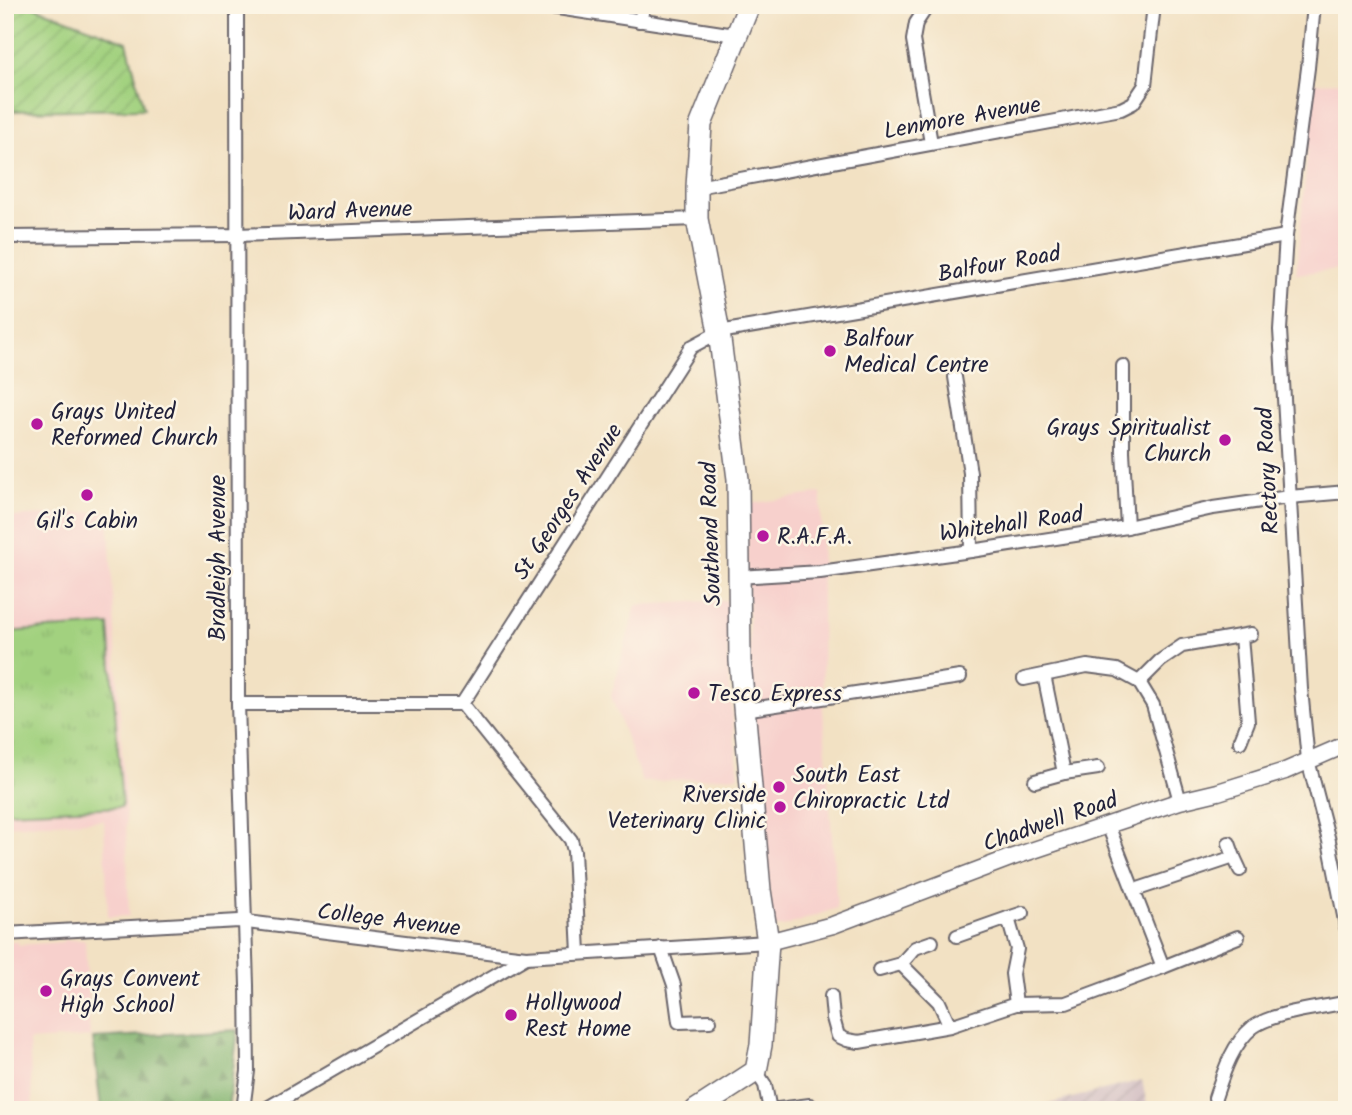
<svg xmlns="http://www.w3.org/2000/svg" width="1352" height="1115" font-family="Kalam,sans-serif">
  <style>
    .built { fill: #f7d0cc }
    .industrial { fill: url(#industrial-furrows) }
    .forest { fill: url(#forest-firs); stroke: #526a54; stroke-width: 2 }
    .park { fill: url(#park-tufts); stroke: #627a5d; stroke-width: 2 }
    .garden { fill: url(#garden-furrows); stroke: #627a5d; stroke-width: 2 }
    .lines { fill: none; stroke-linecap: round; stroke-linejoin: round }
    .minor-casing { stroke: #6b656b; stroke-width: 16 }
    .tertiary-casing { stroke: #6b656b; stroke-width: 19 }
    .primary-casing { stroke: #6b656b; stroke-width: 24 }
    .minor { stroke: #fff; stroke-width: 12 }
    .tertiary { stroke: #fff; stroke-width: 16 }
    .primary { stroke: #fff; stroke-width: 21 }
    .poi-dot { fill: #b5179e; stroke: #fcf5e5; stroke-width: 2.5 }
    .labels { text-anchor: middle; stroke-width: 5; stroke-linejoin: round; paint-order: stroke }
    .street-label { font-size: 23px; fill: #22223b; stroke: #fcf5e5 }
    .poi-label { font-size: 23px; fill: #22223b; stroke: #fcf5e5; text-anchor: start }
  </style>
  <defs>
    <pattern id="industrial-furrows" width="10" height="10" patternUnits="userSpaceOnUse" patternTransform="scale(1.75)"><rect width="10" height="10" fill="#d2bec3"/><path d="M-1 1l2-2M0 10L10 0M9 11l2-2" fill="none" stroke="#b4a3a8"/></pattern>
    <pattern id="forest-firs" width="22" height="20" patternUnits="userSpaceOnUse" patternTransform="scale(1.75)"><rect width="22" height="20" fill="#81b36e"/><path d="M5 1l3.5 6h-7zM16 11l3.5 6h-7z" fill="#69915c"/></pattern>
    <pattern id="park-tufts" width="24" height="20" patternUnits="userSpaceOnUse" patternTransform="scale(1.75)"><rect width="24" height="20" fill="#a2d17f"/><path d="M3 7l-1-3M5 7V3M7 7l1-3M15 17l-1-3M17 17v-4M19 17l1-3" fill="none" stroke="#8bb36f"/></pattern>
    <pattern id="garden-furrows" width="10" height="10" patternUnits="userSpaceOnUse" patternTransform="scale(1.75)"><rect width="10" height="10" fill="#a2d17f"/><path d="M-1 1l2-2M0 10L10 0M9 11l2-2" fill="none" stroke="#8bb36f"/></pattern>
  </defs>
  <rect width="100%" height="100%" fill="#fcf5e5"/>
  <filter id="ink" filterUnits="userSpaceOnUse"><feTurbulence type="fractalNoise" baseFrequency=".0143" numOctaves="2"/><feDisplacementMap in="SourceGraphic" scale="14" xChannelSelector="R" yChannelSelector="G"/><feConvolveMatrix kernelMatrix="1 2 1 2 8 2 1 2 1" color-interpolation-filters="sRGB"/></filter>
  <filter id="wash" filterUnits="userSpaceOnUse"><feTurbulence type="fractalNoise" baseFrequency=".00686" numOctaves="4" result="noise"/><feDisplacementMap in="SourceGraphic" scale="28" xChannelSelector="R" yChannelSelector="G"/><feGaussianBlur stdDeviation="1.57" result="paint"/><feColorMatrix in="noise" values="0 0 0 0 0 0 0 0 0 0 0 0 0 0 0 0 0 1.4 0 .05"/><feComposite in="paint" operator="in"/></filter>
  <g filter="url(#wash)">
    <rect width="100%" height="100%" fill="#f2e1c3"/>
    <g class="built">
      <path d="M1347,82V268L1296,274L1314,83Z"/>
      <path d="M5,395L11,517L108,511L126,819L129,916L108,917L104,820L5,826Z"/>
      <path d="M821,493L823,709L837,908L783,927H776L772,922L752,699L747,569L749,504Z"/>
      <path d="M727,600L729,687L739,776L642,782L611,696L636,605Z"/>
      <path d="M63,940H85L90,1037L29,1041L33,1110H5V942H19L18,945L63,942Z"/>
    </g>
    <path class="industrial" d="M1142,1080L1148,1110H1030L1037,1107Z"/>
    <path class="forest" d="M238,1030L228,1110H101L93,1038Z"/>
    <path class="park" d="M109,625L122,807L5,812V632Z"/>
    <path class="garden" d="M5,5H30L127,42L144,109L5,111Z"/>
  </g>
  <g filter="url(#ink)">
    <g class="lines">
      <defs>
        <g id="minor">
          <path d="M237,5L238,704L247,985L248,1071L243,1110"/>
          <path d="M538,5L735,35"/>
          <path d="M928,5L916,23L913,40L931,143"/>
          <path d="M1314,5L1308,68L1286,236L1280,330L1301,689L1308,760L1329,841L1347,931"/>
          <path d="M639,21L645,5"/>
          <path d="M697,187L1121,109L1133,103L1145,85L1154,5"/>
          <path d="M5,237L237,235L697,219"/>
          <path d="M1123,366V451L1127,527"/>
          <path d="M955,377L970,473L971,551"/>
          <path d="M737,577L820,572L971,551L1127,527L1213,508L1289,497L1347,492"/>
          <path d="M1044,675L1064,773"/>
          <path d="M1024,679L1087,666L1117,670L1139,682L1153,705L1180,801"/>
          <path d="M1139,682L1160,661L1182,646L1251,634"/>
          <path d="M238,704H462L571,840L574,851L579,953"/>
          <path d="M462,704L691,347L719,332L1286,236"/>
          <path d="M744,710L960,677"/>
          <path d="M1240,742L1248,722L1241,636"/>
          <path d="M1035,781L1064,773L1098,768"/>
          <path d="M1234,857L1240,870"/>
          <path d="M1135,890L1234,857L1229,843"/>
          <path d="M1008,918L1023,913"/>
          <path d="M5,934L239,921L526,957L768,942"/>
          <path d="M957,936L1008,918L1017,949L1012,974L1016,1004"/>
          <path d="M661,948L674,985L679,1022L710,1021"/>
          <path d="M901,964L939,1002L950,1026"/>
          <path d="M1163,967L1238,937"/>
          <path d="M879,970L901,964L915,948L932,942"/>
          <path d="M831,996L833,1018L838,1036L847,1040L859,1042L950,1026L1016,1004L1066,1003L1163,967L1108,825"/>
          <path d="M756,1071L765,1085L770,1110L810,1105"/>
          <path d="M1215,1098C1223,1074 1232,1044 1253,1027C1274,1012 1321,1008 1347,1002"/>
          <path d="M264,1110L526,957"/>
        </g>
        <path id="tertiary" d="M768,942L833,925L1010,858L1108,825L1180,801L1218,792L1285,771L1347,744"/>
        <path id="primary" d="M696,1110L756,1071L761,1045L768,942L760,890L740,661L738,479L719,332L697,219V187L701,124L749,5"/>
      </defs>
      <use href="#minor" class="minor-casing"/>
      <use href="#tertiary" class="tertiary-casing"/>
      <use href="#primary" class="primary-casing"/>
      <use href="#minor" class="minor"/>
      <use href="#tertiary" class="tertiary"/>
      <use href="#primary" class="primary"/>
    </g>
  </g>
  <g class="poi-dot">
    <circle cx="830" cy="351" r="7"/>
    <circle cx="37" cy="424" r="7"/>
    <circle cx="1225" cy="440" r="7"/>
    <circle cx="87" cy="495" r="7"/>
    <circle cx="763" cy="536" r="7"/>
    <circle cx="694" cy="693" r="7"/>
    <circle cx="779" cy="787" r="7"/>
    <circle cx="780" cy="807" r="7"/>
    <circle cx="46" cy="991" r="7"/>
    <circle cx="511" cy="1015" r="7"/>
  </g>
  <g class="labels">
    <g class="street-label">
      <text transform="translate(962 117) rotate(-10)" y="8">Lenmore Avenue</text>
      <text transform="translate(350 210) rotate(-2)" y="8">Ward Avenue</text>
      <text transform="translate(999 263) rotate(-10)" y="8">Balfour Road</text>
      <text transform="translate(1267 471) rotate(-93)" y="8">Rectory Road</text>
      <text transform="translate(567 501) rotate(-57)" y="8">St Georges Avenue</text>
      <text transform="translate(1011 523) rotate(-8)" y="8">Whitehall Road</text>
      <text transform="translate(710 534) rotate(-92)" y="8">Southend Road</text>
      <text transform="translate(217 558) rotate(-90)" y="8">Bradleigh Avenue</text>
      <text transform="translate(1050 821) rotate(-19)" y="8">Chadwell Road</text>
      <text transform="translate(389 919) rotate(7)" y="8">College Avenue</text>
    </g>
    <g class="poi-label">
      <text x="844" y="346">Balfour<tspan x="844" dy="26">Medical Centre</tspan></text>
      <text x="51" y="419">Grays United<tspan x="51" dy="26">Reformed Church</tspan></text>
      <text x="1211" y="435" text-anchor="end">Grays Spiritualist<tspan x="1211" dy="26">Church</tspan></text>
      <text x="87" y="528" text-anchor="middle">Gil's Cabin</text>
      <text x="777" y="544">R.A.F.A.</text>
      <text x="708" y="701">Tesco Express</text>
      <text x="793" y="782">South East<tspan x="793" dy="26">Chiropractic Ltd</tspan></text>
      <text x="766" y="802" text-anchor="end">Riverside<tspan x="766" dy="26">Veterinary Clinic</tspan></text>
      <text x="60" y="986">Grays Convent<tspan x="60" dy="26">High School</tspan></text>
      <text x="525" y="1010">Hollywood<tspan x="525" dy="26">Rest Home</tspan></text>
    </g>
  </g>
  <rect width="1352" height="1115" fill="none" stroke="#fcf5e5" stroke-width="28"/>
</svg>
